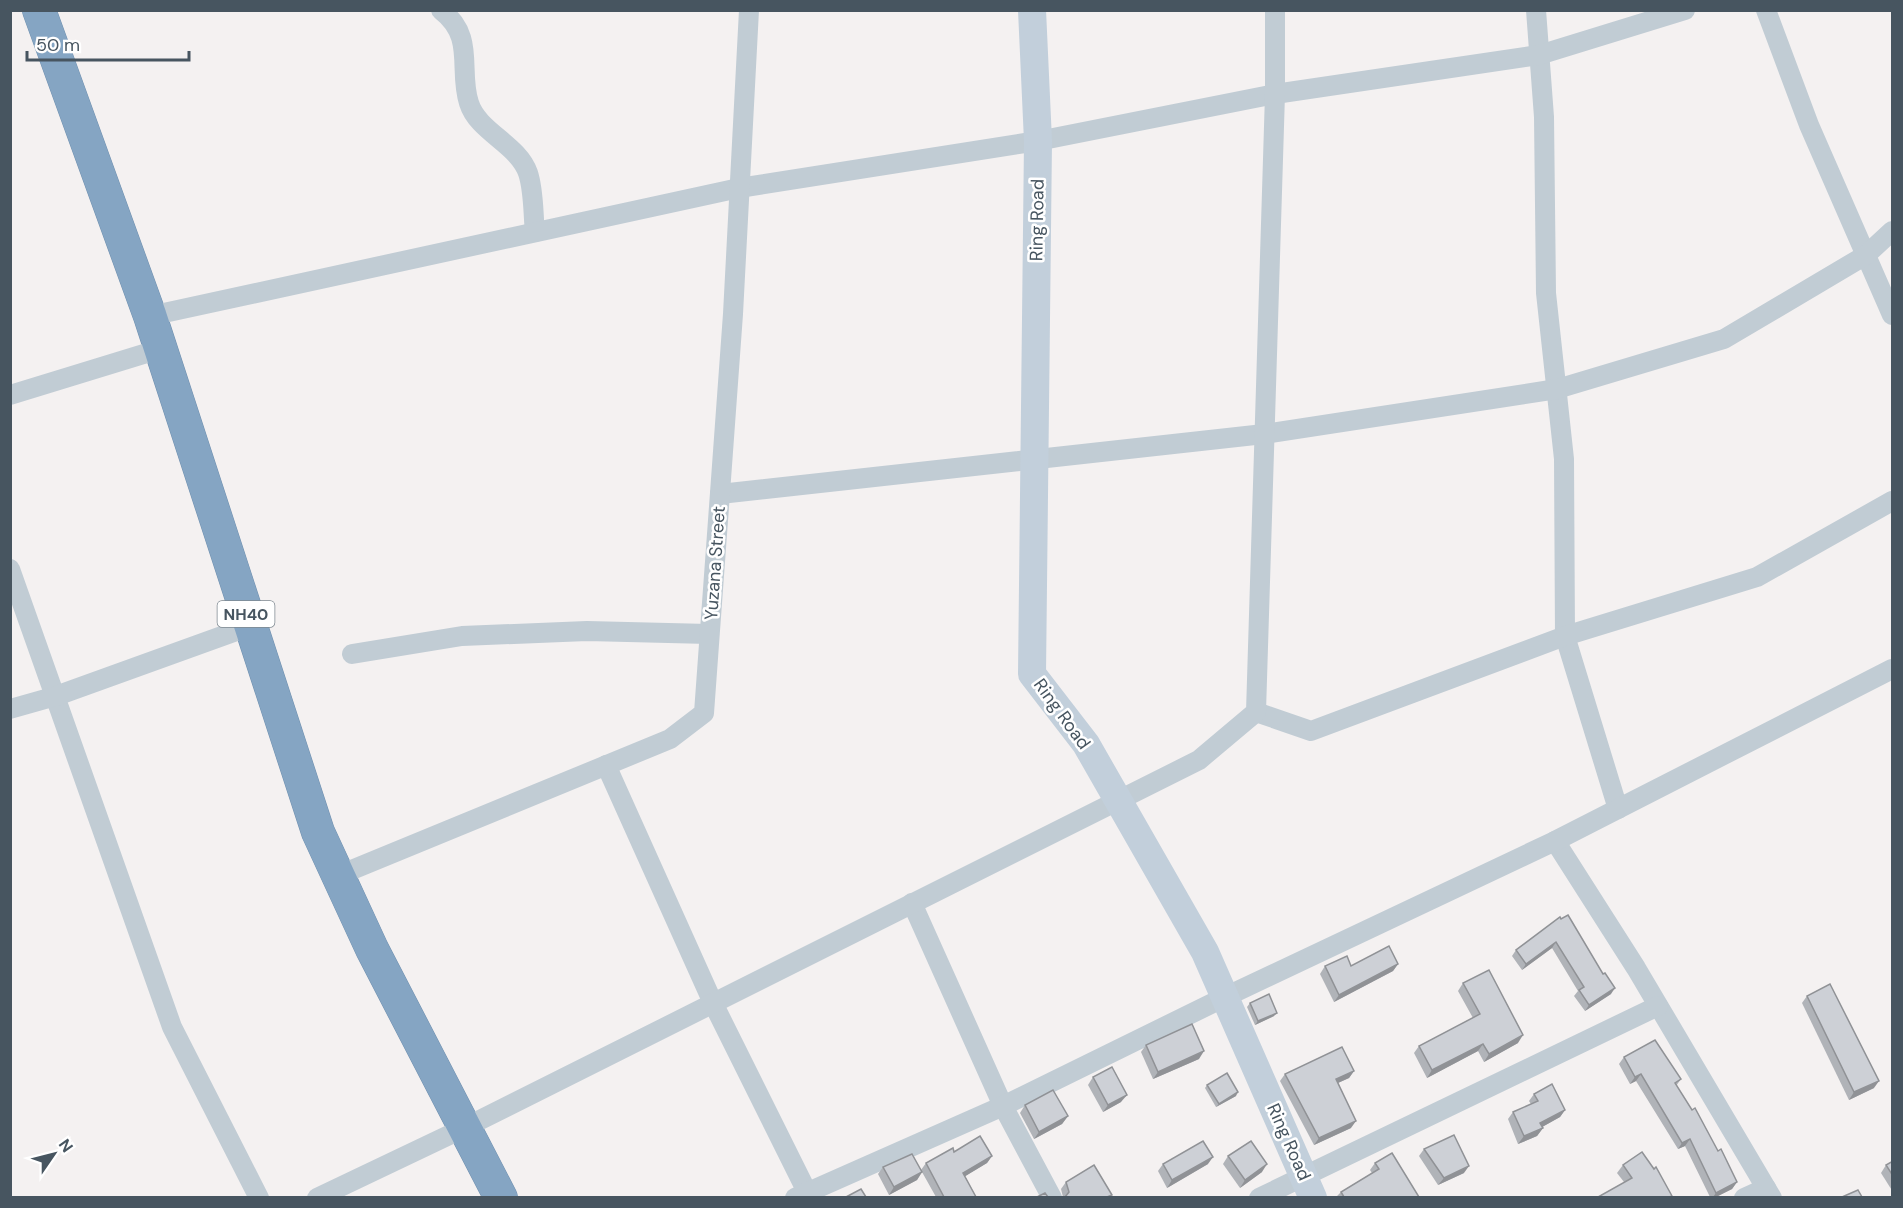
<svg xmlns="http://www.w3.org/2000/svg" width="1903" height="1208" font-family="'DM Sans',sans-serif">
  <style>
    .lines { fill: none; stroke-linecap: round; stroke-linejoin: round }
    .highway-casing { stroke: #7090af; stroke-width: 34 }
    .street { stroke: #c1ccd4; stroke-width: 20 }
    .secondary { stroke: #c2cfdb; stroke-width: 28 }
    .highway { stroke: #85a5c3; stroke-width: 33 }
    .wall { fill: #b0b3b8 }
    .shaded-wall { fill: #909296 }
    .building { fill: #cdd0d6; stroke: #909296; stroke-width: 1.5 }
    .labels { text-anchor: middle; stroke-width: 5; stroke-linejoin: round; paint-order: stroke }
    .shield { fill: #fff; stroke: #7e8890; stroke-width: 1.5 }
    .shield-label { font-size: 16px; font-weight: bold; fill: #475560 }
    .street-label { font-size: 18px; fill: #475560; stroke: #fff }
  </style>
  <rect width="100%" height="100%" fill="#f4f1f1"/>
  <g class="lines">
    <defs>
      <path id="highway" d="M39,10L150,316L318,832L372,949L501,1198"/>
    </defs>
    <use href="#highway" class="highway-casing"/>
    <g class="street">
      <path d="M441,10C476,37 458,70 469,103C478,132 518,144 528,173C534,191 533,214 535,232"/>
      <path d="M1536,10L1544,117L1546,293L1564,459L1565,636L1618,809"/>
      <path d="M1766,10L1809,125L1892,315"/>
      <path d="M150,316L739,188L1038,141L1275,94L1539,55L1685,10"/>
      <path d="M10,395L160,349"/>
      <path d="M720,494L1264,434L1557,389L1724,339L1866,255L1892,231"/>
      <path d="M10,569L172,1027L259,1198"/>
      <path d="M352,654L462,636L587,631L709,634"/>
      <path d="M10,709L56,696L250,626"/>
      <path d="M1256,712L1311,731L1565,636L1757,577L1892,501"/>
      <path d="M606,765L713,1003L810,1198"/>
      <path d="M1555,841L1636,968L1772,1198"/>
      <path d="M337,876L670,739L704,713L733,314L749,10"/>
      <path d="M912,903L1003,1106L1052,1198"/>
      <path d="M317,1198L466,1127L1199,760L1256,712L1275,94V10"/>
      <path d="M795,1198L1003,1106L1225,997L1555,841L1892,669"/>
      <path d="M1259,1198L1658,1006"/>
      <path d="M1744,1198L1766,1188"/>
    </g>
    <path class="secondary" d="M1032,10L1038,141L1032,674L1086,744L1205,952L1313,1198"/>
    <use href="#highway" class="highway"/>
  </g>
  <g class="wall">
    <path d="M1560,917L1603,974L1611,994L1585,1011L1574,996L1578,991L1552,948L1522,970L1512,956L1516,950Z"/>
    <path d="M1398,964L1393,971L1334,1002L1320,974L1325,966Z"/>
    <path d="M1463,983L1518,1043L1484,1062L1478,1051L1427,1078L1414,1053L1419,1046L1473,1018L1458,991Z"/>
    <path d="M1807,996L1874,1088L1849,1100L1802,1003Z"/>
    <path d="M1250,1003L1274,1016L1255,1025L1247,1007Z"/>
    <path d="M1146,1045L1199,1059L1153,1079L1141,1052Z"/>
    <path d="M1624,1057L1681,1079L1676,1086L1737,1182L1732,1189L1716,1197H1710L1685,1146L1678,1149L1636,1081L1630,1084L1619,1064Z"/>
    <path d="M1354,1071L1349,1078L1338,1083L1351,1128L1314,1145L1280,1081L1285,1074Z"/>
    <path d="M1093,1077L1121,1102L1103,1112L1088,1085Z"/>
    <path d="M1207,1085L1236,1096L1216,1107L1205,1088Z"/>
    <path d="M1534,1094L1565,1110L1560,1117L1542,1127L1543,1128L1537,1136L1518,1144L1508,1119L1513,1112L1531,1104L1529,1101Z"/>
    <path d="M1025,1105L1068,1116L1062,1124L1034,1139L1020,1113Z"/>
    <path d="M1424,1149L1464,1173L1438,1185L1419,1156Z"/>
    <path d="M954,1152L992,1156L987,1163L965,1176L976,1197H936L922,1172L917,1180L889,1195L878,1174L883,1167L921,1170L926,1163Z"/>
    <path d="M1228,1156L1262,1172L1240,1188L1223,1164Z"/>
    <path d="M1893,1161V1192L1881,1173L1886,1165Z"/>
    <path d="M1375,1163L1419,1197H1336L1341,1192L1372,1173L1370,1170Z"/>
    <path d="M1163,1164H1208L1167,1188L1158,1171Z"/>
    <path d="M1623,1165L1671,1197L1624,1182L1617,1173Z"/>
    <path d="M1066,1182L1112,1195L1110,1197H1063L1061,1189Z"/>
  </g>
  <g class="shaded-wall">
    <path d="M1556,942L1552,948L1522,970L1526,964Z"/>
    <path d="M1398,964L1393,971L1334,1002L1339,995Z"/>
    <path d="M1615,988L1611,994L1585,1011L1589,1005Z"/>
    <path d="M1277,1013L1274,1016L1255,1025L1258,1021Z"/>
    <path d="M1523,1035L1518,1043L1484,1062L1489,1054Z"/>
    <path d="M1483,1044L1478,1051L1427,1078L1432,1070Z"/>
    <path d="M1204,1051L1199,1059L1153,1079L1158,1072Z"/>
    <path d="M1354,1071L1349,1078L1331,1086L1336,1079Z"/>
    <path d="M1641,1074L1636,1081L1630,1084L1635,1077Z"/>
    <path d="M1879,1081L1874,1088L1849,1100L1854,1092Z"/>
    <path d="M1238,1092L1236,1096L1216,1107L1219,1104Z"/>
    <path d="M1127,1095L1121,1102L1103,1112L1108,1105Z"/>
    <path d="M1565,1110L1560,1117L1535,1131L1540,1123Z"/>
    <path d="M1068,1116L1062,1124L1034,1139L1039,1132Z"/>
    <path d="M1356,1121L1351,1128L1314,1145L1319,1138Z"/>
    <path d="M1543,1128L1537,1136L1518,1144L1524,1136Z"/>
    <path d="M1690,1139L1685,1146L1678,1149L1682,1143Z"/>
    <path d="M992,1156L987,1163L959,1180L963,1173Z"/>
    <path d="M1213,1157L1208,1164L1167,1188L1172,1180Z"/>
    <path d="M1267,1164L1262,1172L1240,1188L1245,1180Z"/>
    <path d="M1469,1166L1464,1173L1438,1185L1444,1178Z"/>
    <path d="M922,1172L917,1180L889,1195L894,1187Z"/>
    <path d="M1737,1182L1732,1189L1716,1197H1713L1716,1193Z"/>
  </g>
  <g class="building">
    <path d="M1568,915L1603,974L1605,973L1615,988L1589,1005L1579,990L1584,987L1556,942L1526,964L1516,950L1560,917L1561,919Z"/>
    <path d="M1389,946L1398,964L1339,995L1325,966L1347,956L1351,966Z"/>
    <path d="M1489,970L1523,1035L1489,1054L1483,1044L1432,1070L1419,1046L1480,1014L1463,983Z"/>
    <path d="M1830,984L1879,1081L1854,1092L1807,996Z"/>
    <path d="M1269,994L1277,1013L1258,1021L1250,1003Z"/>
    <path d="M1192,1024L1204,1051L1158,1072L1146,1045Z"/>
    <path d="M1655,1040L1681,1079L1675,1083L1692,1110L1695,1108L1718,1151L1721,1149L1737,1182L1716,1193L1690,1139L1682,1143L1641,1074L1635,1077L1624,1057Z"/>
    <path d="M1342,1047L1354,1071L1336,1079L1356,1121L1319,1138L1285,1074Z"/>
    <path d="M1112,1067L1127,1095L1108,1105L1093,1077Z"/>
    <path d="M1227,1073L1238,1092L1219,1104L1207,1085Z"/>
    <path d="M1552,1084L1565,1110L1540,1123L1543,1128L1524,1136L1513,1112L1538,1101L1534,1094Z"/>
    <path d="M1053,1090L1068,1116L1039,1132L1025,1105Z"/>
    <path d="M1454,1135L1469,1166L1444,1178L1424,1149Z"/>
    <path d="M980,1136L992,1156L963,1173L976,1197H944L926,1163L953,1148L954,1152Z"/>
    <path d="M1203,1141L1213,1157L1172,1180L1163,1164Z"/>
    <path d="M1251,1141L1267,1164L1245,1180L1228,1156Z"/>
    <path d="M1642,1152L1654,1169L1656,1167L1672,1196L1669,1197H1598L1632,1178L1623,1165Z"/>
    <path d="M1392,1153L1419,1197H1344L1341,1192L1379,1169L1375,1163Z"/>
    <path d="M912,1154L922,1172L894,1187L883,1167Z"/>
    <path d="M1893,1161V1176L1886,1165Z"/>
    <path d="M1094,1165L1112,1195L1107,1197H1065L1069,1192L1066,1182Z"/>
    <path d="M861,1189L866,1197H846Z"/>
    <path d="M1858,1190L1862,1197H1842Z"/>
    <path d="M1045,1193L1048,1197H1037Z"/>
  </g>
  <g class="labels">
    <rect class="shield" x="217.5" y="601" width="57" height="26" rx="4.5"/>
    <g class="shield-label">
      <text x="246" y="620">NH40</text>
    </g>
    <g class="street-label">
      <text transform="translate(1037 220) rotate(-89)" y="6">Ring Road</text>
      <text transform="translate(715 563) rotate(-86)" y="6">Yuzana Street</text>
      <text transform="translate(1062 714) rotate(54)" y="6">Ring Road</text>
      <text transform="translate(1289 1142) rotate(66)" y="6">Ring Road</text>
    </g>
  </g>
  <rect width="1903" height="1208" fill="none" stroke="#475560" stroke-width="24"/>
  <g transform="translate(54 1154) rotate(55)" stroke="#ffffff" stroke-width="4.5" paint-order="stroke">
  <path d="M0-4.5L10 22L0 15L-10 22Z" fill="#475560"/>
  <text y="-9" font-size="16" font-weight="bold" text-anchor="middle" fill="#475560">N</text>
  </g>
  <path d="M27 51v9h162v-9" fill="none" stroke="#475560" stroke-width="3"/>
  <text x="36" y="51" font-size="18" fill="#475560" stroke="#ffffff" stroke-width="4.5" paint-order="stroke">50 m</text>
</svg>
